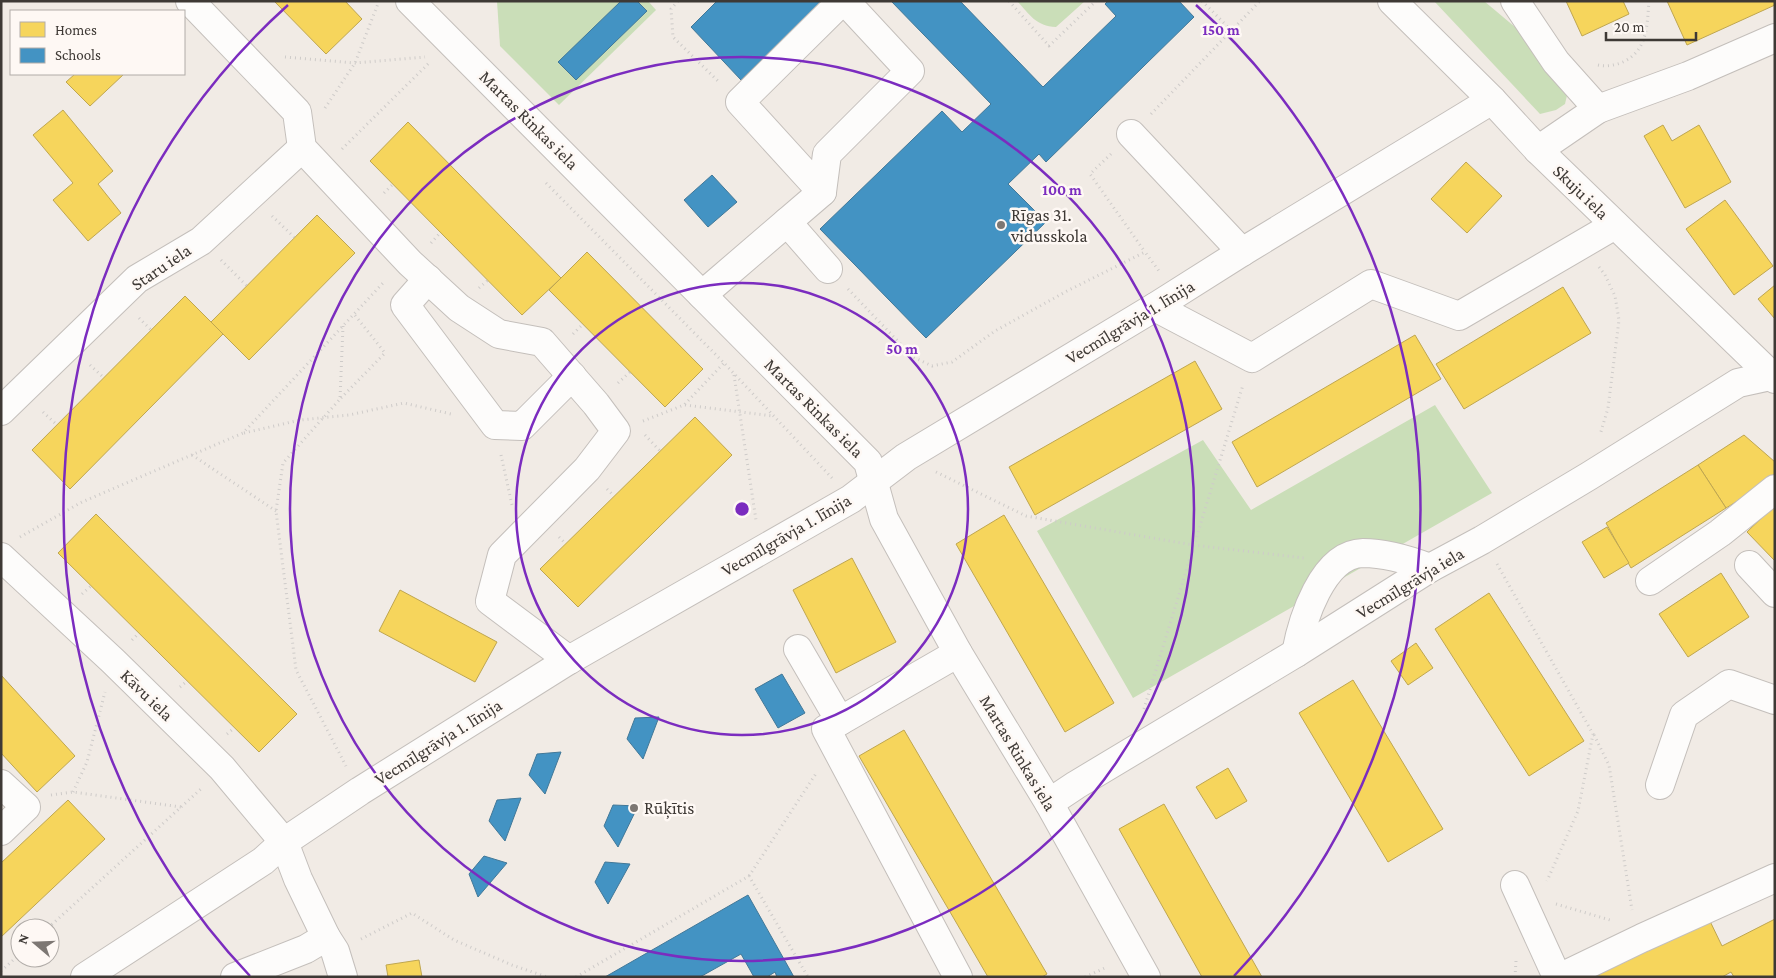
<svg xmlns="http://www.w3.org/2000/svg" width="1776" height="978" font-family="'Crimson Pro',serif">
  <style>
    .green { fill: #cadeb8 }
    .homes { fill: #f6d55c; stroke: #bfa650 }
    .schools { fill: #4393c3; stroke: #427898 }
    .lines { fill: none; stroke-linecap: round; stroke-linejoin: round }
    .minor-casing { stroke: #c4bfbb; stroke-width: 30 }
    .path { stroke: #cecbc9; stroke-width: 3; stroke-dasharray: 1 4; stroke-linecap: butt }
    .minor { stroke: #fdfcfb; stroke-width: 28 }
    .ring { fill: none; stroke: #7b2cbf; stroke-width: 2.5 }
    .poi-dot { fill: #7d7773; stroke: #fef8f4; stroke-width: 2 }
    .labels { text-anchor: middle; stroke-width: 5; stroke-linejoin: round; paint-order: stroke }
    .street-label { font-size: 18px; fill: #3e3935; stroke: #fef8f4 }
    .poi-label { font-size: 18px; fill: #3e3935; stroke: #fef8f4; text-anchor: start }
    .centre { fill: #7b2cbf; stroke: #fef8f4; stroke-width: 2.5 }
    .ring-label { font-size: 15px; text-anchor: middle; font-weight: bold; fill: #7b2cbf; stroke: #fef8f4; stroke-width: 5; stroke-linejoin: round; paint-order: stroke }
  </style>
  <rect width="100%" height="100%" fill="#f1ebe5"/>
  <g class="green">
    <path d="M497,1H648L656,10L559,105L500,46Z"/>
    <path d="M1017,1H1085L1056,27C1036,26 1030,15 1017,1Z"/>
    <path d="M1434,1H1484L1541,49L1568,91L1565,104L1556,110L1540,114Z"/>
    <path d="M1435,405L1492,493L1133,698L1037,531L1203,440L1251,510Z"/>
  </g>
  <g class="homes">
    <path d="M274,1H345L362,19L326,54Z"/>
    <path d="M1566,1H1623L1629,14L1582,36Z"/>
    <path d="M1667,1H1775V5L1687,45Z"/>
    <path d="M75,74H124L90,106L66,82Z"/>
    <path d="M63,110L113,171L98,184L121,213L88,241L53,200L73,183L33,135Z"/>
    <path d="M408,122L561,278L522,315L370,161Z"/>
    <path d="M1663,125L1672,141L1699,125L1731,182L1685,208L1644,136Z"/>
    <path d="M1466,162L1502,196L1467,233L1431,199Z"/>
    <path d="M1725,200L1773,266L1734,295L1686,229Z"/>
    <path d="M317,215L355,253L249,360L211,322Z"/>
    <path d="M587,252L703,369L665,407L549,290Z"/>
    <path d="M1775,285V319L1758,299Z"/>
    <path d="M1563,287L1591,333L1464,409L1436,364Z"/>
    <path d="M185,296L223,334L70,489L32,450Z"/>
    <path d="M1415,335L1441,379L1257,487L1232,442Z"/>
    <path d="M1195,361L1222,409L1035,515L1009,467Z"/>
    <path d="M695,417L732,455L578,607L540,569Z"/>
    <path d="M1744,435L1775,462V478L1726,508L1698,465Z"/>
    <path d="M1698,465L1726,508L1631,568L1606,523Z"/>
    <path d="M1775,505V561L1747,532Z"/>
    <path d="M96,514L297,714L259,752L58,553Z"/>
    <path d="M1004,515L1114,703L1065,732L956,544Z"/>
    <path d="M1607,527L1629,563L1604,578L1582,542Z"/>
    <path d="M852,558L896,642L836,673L793,590Z"/>
    <path d="M1721,573L1749,617L1688,657L1659,614Z"/>
    <path d="M400,590L497,642L475,682L379,631Z"/>
    <path d="M1489,593L1584,741L1529,776L1435,629Z"/>
    <path d="M1416,643L1433,668L1408,685L1391,661Z"/>
    <path d="M1,675L75,756L37,792L1,753Z"/>
    <path d="M1353,680L1443,829L1388,862L1299,713Z"/>
    <path d="M904,730L1047,974L1042,977H988L859,756Z"/>
    <path d="M1228,768L1247,801L1216,819L1196,787Z"/>
    <path d="M68,800L105,839L1,937V863Z"/>
    <path d="M1164,804L1262,977H1202L1119,829Z"/>
    <path d="M1707,915L1722,946L1775,919V977H1734L1731,972L1722,977H1587Z"/>
    <path d="M419,960L422,977H388L386,965Z"/>
  </g>
  <g class="schools">
    <path d="M621,1H637L647,11L576,80L558,62Z"/>
    <path d="M717,1H822L741,80L691,27Z"/>
    <path d="M891,1H960L1043,87L1116,16L1105,4L1108,1H1179L1194,17L1046,162L1039,154L1008,184L1046,222L926,338L820,229L942,111L962,132L991,104Z"/>
    <path d="M712,175L737,202L708,227L684,200Z"/>
    <path d="M782,674L805,713L778,728L755,689Z"/>
    <path d="M659,717L643,759L627,739L635,718Z"/>
    <path d="M561,752L545,794L529,775L537,754Z"/>
    <path d="M521,798L505,841L489,821L497,800Z"/>
    <path d="M613,805L638,806L618,847L604,826Z"/>
    <path d="M484,856L507,863L478,897L469,874Z"/>
    <path d="M605,862L630,864L608,904L595,882Z"/>
    <path d="M748,895L794,977H777L775,972L767,977H754L741,954L700,977H605Z"/>
  </g>
  <g class="lines">
    <defs>
      <g id="minor">
        <path d="M190,1L297,112L302,148L410,263L459,308L499,334L542,342L596,404L616,431L587,469L502,555L490,601L569,660"/>
        <path d="M410,1L868,462L884,519L958,653L1049,803L1146,977"/>
        <path d="M1392,1L1492,100L1538,150L1775,379"/>
        <path d="M1515,1L1556,62L1598,109"/>
        <path d="M1131,134L1242,252"/>
        <path d="M1538,150L1598,109L1688,76L1775,38"/>
        <path d="M822,192L740,102L842,1"/>
        <path d="M787,222L828,269"/>
        <path d="M428,279L405,305L495,425L522,426L572,376"/>
        <path d="M702,295L822,192L827,154L910,71L845,1"/>
        <path d="M1155,307L1252,358L1371,284L1459,316L1615,225"/>
        <path d="M1,411L137,279L201,241L302,148"/>
        <path d="M1,557L113,661L222,768L284,842L298,879L326,937L335,951L343,977"/>
        <path d="M1749,565L1775,593"/>
        <path d="M1650,581L1720,533L1775,489"/>
        <path d="M798,649L840,721"/>
        <path d="M958,653L826,729L958,977"/>
        <path d="M1296,653C1302,621 1322,554 1363,553C1386,553 1409,560 1430,568"/>
        <path d="M1,784L26,807L1,831"/>
        <path d="M1660,785L1684,715L1729,684L1775,700"/>
        <path d="M1049,803L1076,785L1296,653L1430,568L1482,540L1589,476L1738,383L1775,375"/>
        <path d="M1515,885L1557,977"/>
        <path d="M85,977L263,861L284,842L360,791L569,660L851,499L906,457L1155,307L1242,252L1492,100"/>
        <path d="M235,977L306,949L326,937"/>
        <path d="M1561,977L1642,938L1775,878"/>
      </g>
    </defs>
    <use href="#minor" class="minor-casing"/>
    <g class="path">
      <path d="M678,1L671,9L673,37L720,83"/>
      <path d="M1009,1L1049,46L1096,1"/>
      <path d="M1202,1L1231,30"/>
      <path d="M285,57L355,63L425,57"/>
      <path d="M1598,65C1607,67 1617,65 1625,61C1648,49 1647,24 1649,1"/>
      <path d="M325,108L355,63L379,1"/>
      <path d="M1151,114L1260,1"/>
      <path d="M342,149L430,62"/>
      <path d="M1111,154L1090,174L1145,252"/>
      <path d="M546,183L724,363L832,478"/>
      <path d="M384,193L393,184"/>
      <path d="M272,216L295,238"/>
      <path d="M431,243L441,232"/>
      <path d="M221,260L247,286"/>
      <path d="M1599,267L1605,275L1615,296L1619,320L1608,408L1600,435"/>
      <path d="M479,288L488,280"/>
      <path d="M848,289L913,357L932,366L952,362L995,331L1067,291L1145,252L1159,271"/>
      <path d="M139,318L151,330"/>
      <path d="M343,326L340,399L283,463L276,511L296,670L346,766"/>
      <path d="M573,334L583,324"/>
      <path d="M90,365L104,378"/>
      <path d="M734,375L756,520"/>
      <path d="M618,383L630,372"/>
      <path d="M341,398L385,353L354,314"/>
      <path d="M685,405L773,416"/>
      <path d="M43,412L57,425"/>
      <path d="M643,421L684,405L724,363"/>
      <path d="M244,433L300,420L349,415L404,403L451,414"/>
      <path d="M645,435L660,451"/>
      <path d="M192,455L276,511"/>
      <path d="M501,455L512,505"/>
      <path d="M936,472L1026,516L1193,545L1304,558"/>
      <path d="M607,489L614,496"/>
      <path d="M20,537L82,502L243,433L383,283"/>
      <path d="M559,537L566,544"/>
      <path d="M1497,564L1593,734L1578,811L1547,881"/>
      <path d="M82,594L91,586"/>
      <path d="M132,640L139,633"/>
      <path d="M180,687L187,681"/>
      <path d="M1144,709L1243,385"/>
      <path d="M227,734L234,728"/>
      <path d="M1594,735L1609,765L1632,910"/>
      <path d="M73,792L87,762L105,692"/>
      <path d="M51,795L73,792L181,807"/>
      <path d="M749,876L817,772"/>
      <path d="M1556,904L1610,920"/>
      <path d="M48,928L202,788"/>
      <path d="M361,939L412,913L454,940L512,965L547,977"/>
      <path d="M1,971L20,954"/>
      <path d="M576,977L749,876L808,977"/>
      <path d="M1085,977L1107,967"/>
      <path d="M1515,977L1516,961"/>
    </g>
    <use href="#minor" class="minor"/>
  </g>
  <g class="ring">
    <circle cx="742" cy="509" r="226"/>
    <circle cx="742" cy="509" r="452"/>
    <path d="M250 976A678 678 0 0 1 288 5M1196 5A678 678 0 0 1 1234 976"/>
  </g>
  <g class="poi-dot">
    <circle cx="1001" cy="225" r="5"/>
    <circle cx="634" cy="808" r="5"/>
  </g>
  <g class="labels">
    <g class="street-label">
      <text transform="translate(529 120) rotate(45)" y="6">Martas Rinkas iela</text>
      <text transform="translate(1581 192) rotate(44)" y="6">Skuju iela</text>
      <text transform="translate(161 267) rotate(-34)" y="6">Staru iela</text>
      <text transform="translate(1130 322) rotate(-31)" y="6">Vecmīlgrāvja 1. līnija</text>
      <text transform="translate(814 408) rotate(45)" y="6">Martas Rinkas iela</text>
      <text transform="translate(786 535) rotate(-30)" y="6">Vecmīlgrāvja 1. līnija</text>
      <text transform="translate(1410 583) rotate(-31)" y="6">Vecmīlgrāvja iela</text>
      <text transform="translate(147 695) rotate(44)" y="6">Kāvu iela</text>
      <text transform="translate(438 742) rotate(-32)" y="6">Vecmīlgrāvja 1. līnija</text>
      <text transform="translate(1018 753) rotate(59)" y="6">Martas Rinkas iela</text>
    </g>
    <g class="poi-label">
      <text x="1011" y="221">Rīgas 31.<tspan x="1011" dy="21">vidusskola</tspan></text>
      <text x="644" y="814">Rūķītis</text>
    </g>
  </g>
  <circle cx="742" cy="509" r="8" class="centre"/>
  <g class="ring-label">
    <text x="1221" y="35">150 m</text>
    <text x="1062" y="195">100 m</text>
    <text x="902" y="354">50 m</text>
  </g>
  <rect width="1776" height="978" fill="none" stroke="#3e3935" stroke-width="5"/>
  <rect x="10" y="10" width="175" height="65" fill="#fef8f4" stroke="#b1aca8"/>
  <rect x="20" y="22" width="25" height="15" fill="#f6d55c" stroke="#b1aca8"/>
  <text x="55" y="35" font-size="15" fill="#3e3935">Homes</text>
  <rect x="20" y="48" width="25" height="15" fill="#4393c3" stroke="#b1aca8"/>
  <text x="55" y="60" font-size="15" fill="#3e3935">Schools</text>
  <g transform="translate(35 943) rotate(289)"><circle r="24" fill="#fef8f4" stroke="#b1aca8"/>
  <path d="M0-4L9 19L0 12L-9 19Z" fill="#7d7773"/>
  <text y="-8" font-size="14" font-weight="bold" text-anchor="middle" fill="#3e3935">N</text>
  </g>
  <path d="M1606 32v8h90v-8" fill="none" stroke="#3e3935" stroke-width="2.5"/>
  <text x="1614" y="32" font-size="15" fill="#3e3935" stroke="#fef8f4" stroke-width="4" paint-order="stroke">20 m</text>
</svg>
